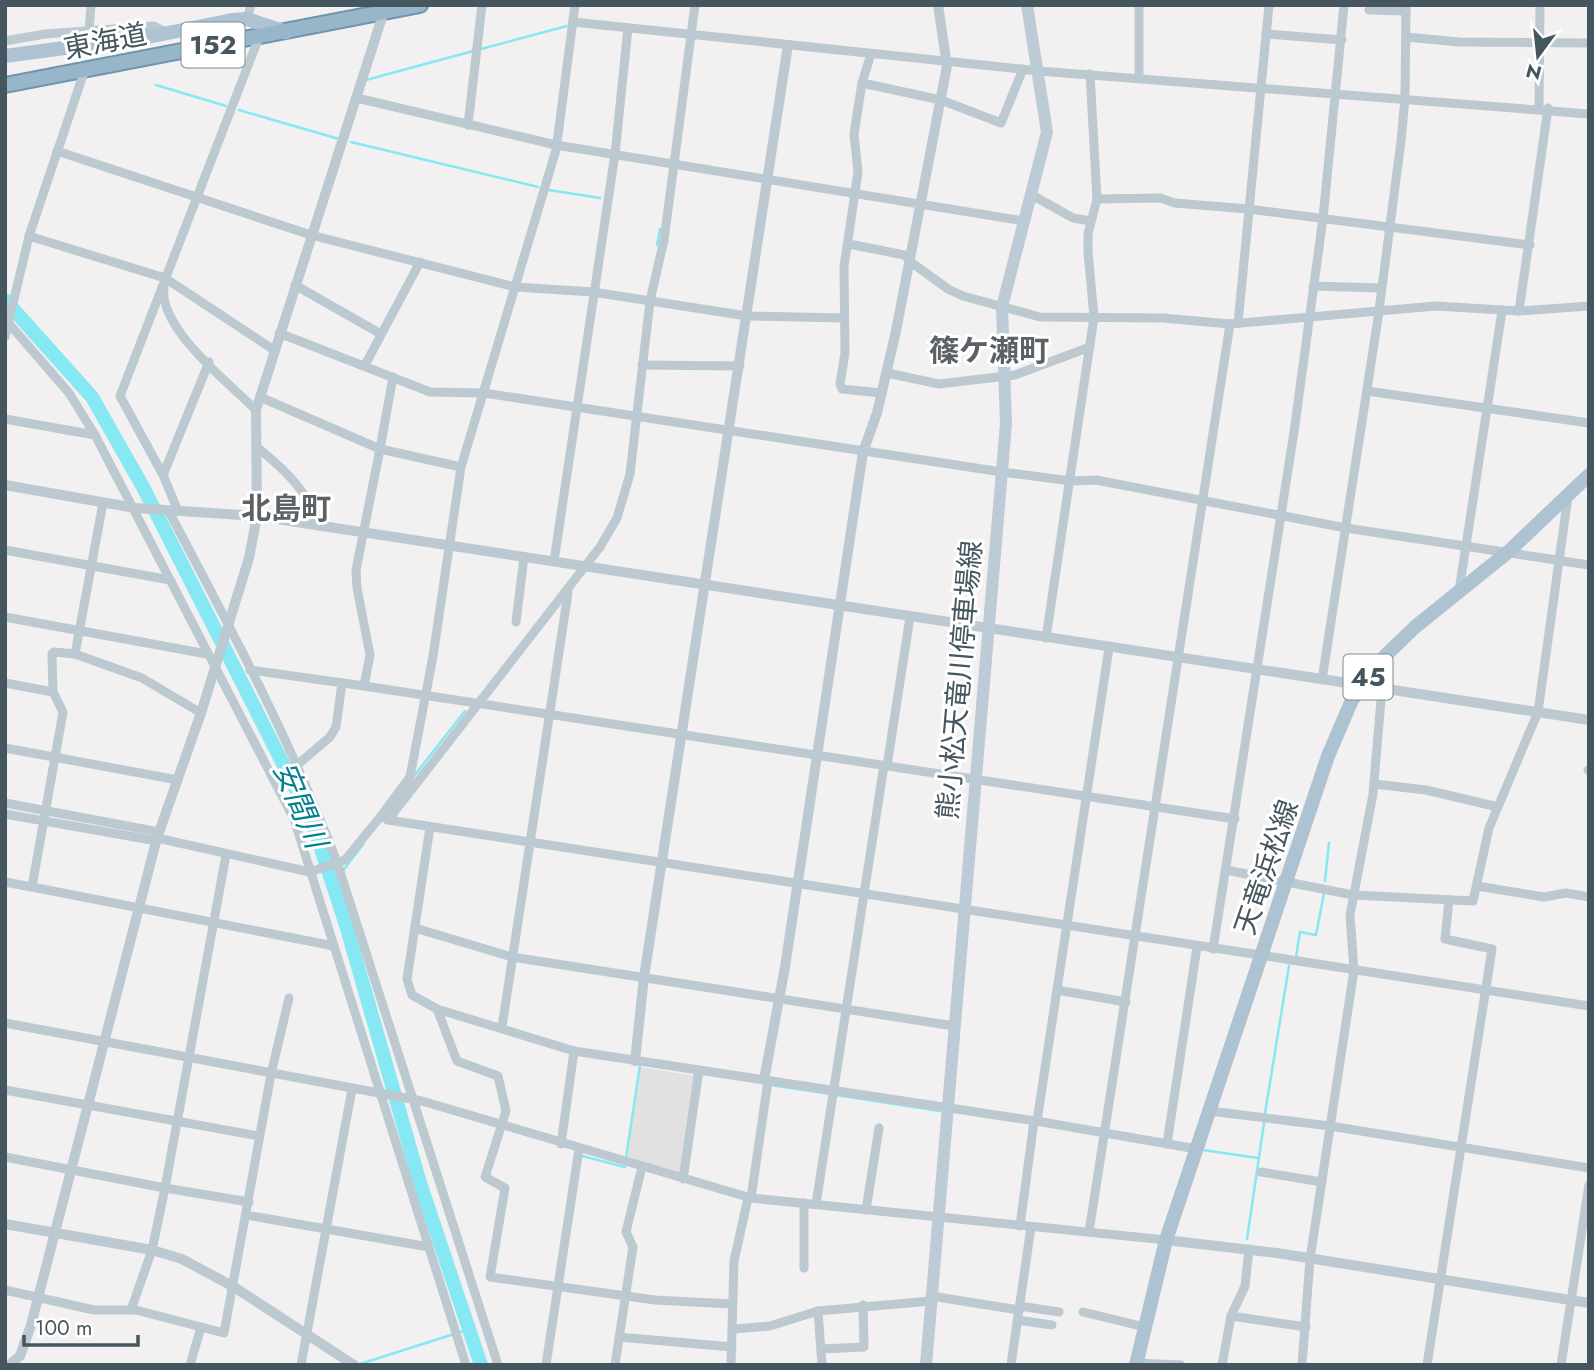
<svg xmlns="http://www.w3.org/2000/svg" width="1594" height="1370" font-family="Jost,'Noto Sans JP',sans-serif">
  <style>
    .education { fill: #e3e0e2 }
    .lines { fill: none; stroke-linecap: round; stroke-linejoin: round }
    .stream { stroke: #85e8f3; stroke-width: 2.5 }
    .river { stroke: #85e8f3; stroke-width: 14 }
    .trunk-casing { stroke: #6f94ae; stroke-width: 18 }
    .minor { stroke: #bcc9d0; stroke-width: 9 }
    .tertiary { stroke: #bcc9d0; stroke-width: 10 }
    .secondary { stroke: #bccbd5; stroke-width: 12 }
    .primary { stroke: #adc3d1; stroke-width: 14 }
    .trunk { stroke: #98b6ca; stroke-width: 14 }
    .labels { text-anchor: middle; stroke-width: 6; stroke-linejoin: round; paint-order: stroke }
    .shield { fill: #fff; stroke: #7e898f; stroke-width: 2 }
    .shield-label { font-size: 26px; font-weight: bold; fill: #46565f }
    .street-label { font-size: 28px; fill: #46565f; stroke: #fff }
    .neighbourhood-label { font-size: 30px; font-weight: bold; fill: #5c6165; stroke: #fff }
    .water-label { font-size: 30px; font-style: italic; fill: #04808e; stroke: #fff }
  </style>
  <rect width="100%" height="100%" fill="#f2f0f0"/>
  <path class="education" d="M640,1067L696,1076L681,1173L627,1158Z"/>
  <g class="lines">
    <g class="stream">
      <path d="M481,49L567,26"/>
      <path d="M366,80L473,51"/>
      <path d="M156,85L226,106"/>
      <path d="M239,110L339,139"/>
      <path d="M351,142L538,187"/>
      <path d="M549,190L600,198"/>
      <path d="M657,245L660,229"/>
      <path d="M414,776L465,711"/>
      <path d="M342,872L364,843"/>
      <path d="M1325,881L1329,843"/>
      <path d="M333,886L338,877"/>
      <path d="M1296,957L1300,932L1316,935L1324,893"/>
      <path d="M771,1085L830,1094"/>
      <path d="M836,1095L940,1111"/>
      <path d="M1265,1113L1289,966"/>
      <path d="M1203,1150L1258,1158"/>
      <path d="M582,1156L625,1167"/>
      <path d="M626,1158L640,1065"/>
      <path d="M1247,1239L1264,1123"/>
      <path d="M460,1332L469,1329"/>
      <path d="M360,1364L454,1334"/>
    </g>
    <path class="river" d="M5,300L92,397L143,487L312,821L346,925L420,1183L481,1365"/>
    <defs>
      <path id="trunk" d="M5,85L420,5"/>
    </defs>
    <use href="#trunk" class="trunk-casing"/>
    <g class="minor">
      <path d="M1139,5V78"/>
      <path d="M1369,10L1406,11"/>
      <path d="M247,19L251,5"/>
      <path d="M573,22L1039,71L1589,114"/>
      <path d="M89,31L91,5"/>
      <path d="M1266,34L1342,40"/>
      <path d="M1406,37L1459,42L1589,43"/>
      <path d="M5,41L45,34L154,26L168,33"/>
      <path d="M871,54L862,83L941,100L1001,123L1023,69"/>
      <path d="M862,83L854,134L858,172L844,267L845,353L840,384L842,389L882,393"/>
      <path d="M357,98L556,145L1024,221"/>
      <path d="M1539,108L1540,5"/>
      <path d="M468,125L482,5"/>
      <path d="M57,151L311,235L515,287L593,292L747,316L843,318"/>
      <path d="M1032,195L1073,218L1091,221"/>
      <path d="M1097,199L1160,198L1175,203L1248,209L1530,245"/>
      <path d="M29,236L165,278L274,350"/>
      <path d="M849,244L909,256"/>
      <path d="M908,260L948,289L963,296L1040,317L1163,318L1230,324L1436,306L1519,311L1589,306"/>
      <path d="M295,285L381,334"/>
      <path d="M1313,286L1381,288"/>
      <path d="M164,287C158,328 228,382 256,410"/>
      <path d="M1519,311L1548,108"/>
      <path d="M5,319L69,393L95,435L294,819L466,1365"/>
      <path d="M1238,323L1269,5"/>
      <path d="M279,333L430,392L484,393L1002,472L1071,481L1096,480L1346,528L1589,565"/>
      <path d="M5,337L29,236L85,69"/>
      <path d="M365,365L420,262"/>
      <path d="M642,365L740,366"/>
      <path d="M887,373L939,384L1015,375L1090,347"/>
      <path d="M393,377L380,449L461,467"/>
      <path d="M1367,391L1589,423"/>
      <path d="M5,419L95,435"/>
      <path d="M258,448C285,470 308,491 319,526"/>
      <path d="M163,475L209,362"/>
      <path d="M103,503L75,654L54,652L52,654L53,692L63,712L32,887L334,946"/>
      <path d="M168,510C229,625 291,741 337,862L498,1365"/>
      <path d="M178,511L163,475L120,396L259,37"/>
      <path d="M5,550L170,580"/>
      <path d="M554,561L615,154L628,28"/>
      <path d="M1459,591L1502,311"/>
      <path d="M5,617L207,654"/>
      <path d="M516,622L524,557"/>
      <path d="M1046,638L1094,317L1088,252V234L1097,199L1090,74"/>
      <path d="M75,654L142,678L201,713"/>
      <path d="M250,670L364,686L370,655L357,588L356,570L380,449L260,397"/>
      <path d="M1322,680L1378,318L1401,141L1405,98L1406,5"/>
      <path d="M5,683L53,692"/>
      <path d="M364,686L1235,819"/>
      <path d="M5,748L178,780"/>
      <path d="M296,766L330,737L336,727L342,683"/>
      <path d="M887,766L910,617"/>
      <path d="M1588,770L1589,771"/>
      <path d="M1374,784L1426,790L1498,807"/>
      <path d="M5,803L159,832"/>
      <path d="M5,814L157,841"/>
      <path d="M381,816L410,777L433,656L461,467L556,150L575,5"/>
      <path d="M388,820L1589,1006"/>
      <path d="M430,827L407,979L412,995L437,1009L574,1051L1042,1122L1197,1149"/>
      <path d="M157,838L310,872L345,860L381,816L388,820L600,547L617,518L630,474L650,301L664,240L695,5"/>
      <path d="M226,855L165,1188L249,1202"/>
      <path d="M1226,870L1353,895L1473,901L1489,828L1538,712L1568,496"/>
      <path d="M5,882L32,887"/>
      <path d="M1477,886L1544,897L1566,893L1589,897"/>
      <path d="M415,928L512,957L954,1026"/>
      <path d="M1213,949L1294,432L1323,218L1344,5"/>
      <path d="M1057,990L1126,1002"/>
      <path d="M437,1009L457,1061L498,1076L506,1111L485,1177L505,1188L490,1277L655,1300L732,1304"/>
      <path d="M5,1023L422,1101L751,1198L1166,1240"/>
      <path d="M502,1027L568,593"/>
      <path d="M5,1090L259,1136"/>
      <path d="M1210,1111L1330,1126L1589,1168"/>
      <path d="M1037,1121L1109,648"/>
      <path d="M561,1144L574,1051"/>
      <path d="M1167,1144L1197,947"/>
      <path d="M5,1157L165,1188L152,1250L131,1310"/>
      <path d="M1261,1172L1322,1182"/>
      <path d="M683,1179L699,1070"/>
      <path d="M751,1198L768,1081"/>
      <path d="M816,1204L884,765"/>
      <path d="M866,1210L879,1128"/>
      <path d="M246,1215L429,1247"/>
      <path d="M1020,1226L1034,1121"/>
      <path d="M1089,1232L1230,324"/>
      <path d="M804,1268V1203"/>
      <path d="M5,1290L94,1310H136L224,1333L271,1074L289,998"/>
      <path d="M931,1296L1019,1310"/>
      <path d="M1019,1306L1059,1312"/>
      <path d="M818,1311L822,1365"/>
      <path d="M1083,1312L1145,1327"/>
      <path d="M1231,1316L1306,1327"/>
      <path d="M1017,1320L1052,1325"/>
      <path d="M734,1329L770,1326L818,1311L931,1301"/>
      <path d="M619,1337L732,1347"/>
      <path d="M821,1349L864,1347L863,1305"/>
      <path d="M1137,1363L1181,1365"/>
      <path d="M190,1365L201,1327"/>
      <path d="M301,1365L352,1089"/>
      <path d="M546,1365L579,1149"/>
      <path d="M615,1365L633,1247L626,1232L642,1167"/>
      <path d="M731,1365L734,1261L748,1198"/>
      <path d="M1011,1365L1031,1227"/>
      <path d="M1222,1365L1231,1316L1245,1286L1249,1249"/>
      <path d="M1302,1365L1310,1259L1354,970L1350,915L1373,794L1382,688"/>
      <path d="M1427,1365L1492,949L1445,939L1449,900"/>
      <path d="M1561,1365L1589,1185"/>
    </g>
    <g class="tertiary">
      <path d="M5,485L135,508L257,516L1589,720"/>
      <path d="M635,1061L644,977L788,45"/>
      <path d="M764,1080L785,967L863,452L877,413L896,331L947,66L938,5"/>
      <path d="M5,1224L152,1250L182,1259L234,1287L354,1365"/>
      <path d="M1166,1240L1277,1253L1589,1303"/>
      <path d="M9,1365L20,1356L31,1325L157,838L201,713L249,558L257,516L256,410L385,8"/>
    </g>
    <path class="secondary" d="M926,1365L1006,424L1002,307L1047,132L1027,5"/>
    <g class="primary">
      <path d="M5,56L153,36L232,20L247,19L286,32"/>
      <path d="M1136,1365L1166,1240L1328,756L1352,700L1386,655L1415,627L1508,552L1589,475"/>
    </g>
    <use href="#trunk" class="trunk"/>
  </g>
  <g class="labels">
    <g class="shield">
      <rect x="181.5" y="22.5" width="63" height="45" rx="5"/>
      <rect x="1343.5" y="654.5" width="49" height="45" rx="5"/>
    </g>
    <g class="shield-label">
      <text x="213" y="54">152</text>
      <text x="1368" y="686">45</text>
    </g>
    <g class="street-label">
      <text transform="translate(105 41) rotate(-11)" y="10">東海道</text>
      <text transform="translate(959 680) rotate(-85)" y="10">熊小松天竜川停車場線</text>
      <text transform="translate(1266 867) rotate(-71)" y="10">天竜浜松線</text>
    </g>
    <g class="neighbourhood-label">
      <text x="989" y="361">篠ケ瀬町</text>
      <text x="286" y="519">北島町</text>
    </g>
    <g class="water-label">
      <text transform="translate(300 805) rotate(67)" y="10">安間川</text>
    </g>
  </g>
  <rect width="1594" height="1370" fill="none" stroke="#46565f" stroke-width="14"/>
  <g transform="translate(1538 56) rotate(195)" stroke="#ffffff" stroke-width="5" paint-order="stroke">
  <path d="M0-5L12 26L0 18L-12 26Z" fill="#46565f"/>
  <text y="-10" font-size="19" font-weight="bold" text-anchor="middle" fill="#46565f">N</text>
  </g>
  <path d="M24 1335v10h114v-10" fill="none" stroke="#46565f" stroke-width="3.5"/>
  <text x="35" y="1335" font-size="21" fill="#46565f" stroke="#ffffff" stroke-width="5" paint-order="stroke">100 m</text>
</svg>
